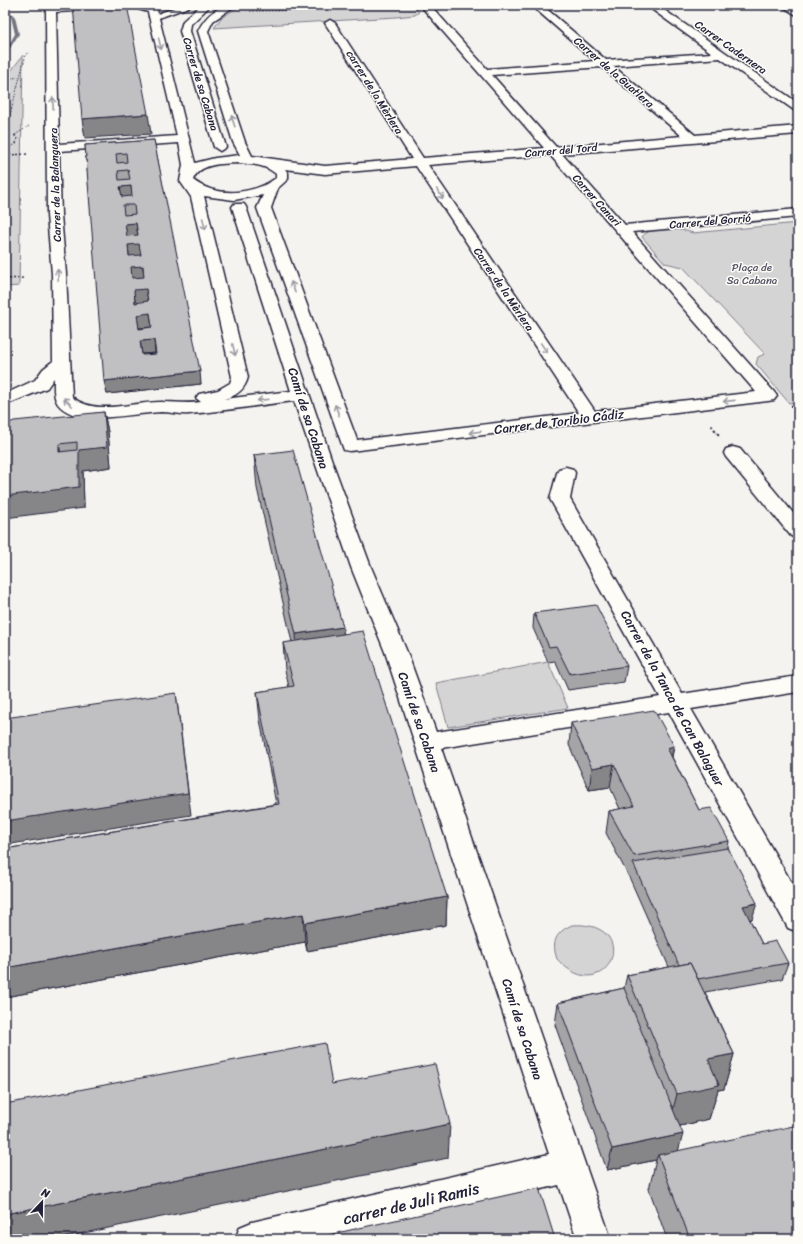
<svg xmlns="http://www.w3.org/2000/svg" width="803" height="1244" font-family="Sriracha,sans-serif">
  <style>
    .green { fill: #d5d4d5; stroke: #7c7b88 }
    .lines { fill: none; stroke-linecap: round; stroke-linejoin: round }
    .stream { fill: #757582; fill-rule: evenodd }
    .service-casing { stroke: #22223b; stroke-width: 3 }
    .minor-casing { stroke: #22223b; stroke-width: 3 }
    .path-far2 { stroke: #22223b; stroke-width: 1; stroke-dasharray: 1.5 1.5; stroke-linecap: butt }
    .path-far1 { stroke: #22223b; stroke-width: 1.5; stroke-dasharray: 2 2; stroke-linecap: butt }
    .path { stroke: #22223b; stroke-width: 2; stroke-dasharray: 2.5 2.5; stroke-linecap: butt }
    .service { fill: #fdfcf7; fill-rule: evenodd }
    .minor { fill: #fdfcf7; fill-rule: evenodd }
    .wall { fill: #a5a4a7; stroke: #22223b; fill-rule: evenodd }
    .shaded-wall { fill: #868688; stroke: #22223b }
    .building { fill: #c0bfc2; stroke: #22223b; fill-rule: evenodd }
    .oneway { stroke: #9a9aa2 }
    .labels { text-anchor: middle; stroke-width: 3; stroke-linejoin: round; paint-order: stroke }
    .far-street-label { font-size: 11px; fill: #22223b; stroke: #fdfcf7 }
    .far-park-label { font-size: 11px; fill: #585769; stroke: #fdfcf7 }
    .street-label { font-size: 13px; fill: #22223b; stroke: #fdfcf7 }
    .near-street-label { font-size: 16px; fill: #22223b; stroke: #fdfcf7 }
  </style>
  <rect width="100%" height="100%" fill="#f4f3ef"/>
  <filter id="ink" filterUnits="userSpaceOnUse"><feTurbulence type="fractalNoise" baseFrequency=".025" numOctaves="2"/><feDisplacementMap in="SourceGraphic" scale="8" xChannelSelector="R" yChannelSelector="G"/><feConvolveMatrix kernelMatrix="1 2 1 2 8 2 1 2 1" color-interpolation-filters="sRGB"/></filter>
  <g filter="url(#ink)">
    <g class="green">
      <path d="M242,5H404L414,6L419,12L415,15L396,17L214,28L221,18Z"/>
      <path d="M23,55L19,286L5,287V79Z"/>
      <path d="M798,223V402L789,403L756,364L758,357L765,354L683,267L665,263L642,237C650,225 682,229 693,233Z"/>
      <path d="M548,662L568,708L448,727L436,683Z"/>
      <path d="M572,925C645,920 607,1013 557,959C551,942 556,932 572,925Z"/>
    </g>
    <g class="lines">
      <path class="stream" d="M5,6L15,17L19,34L5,56V51L15,34L11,17L5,10Z"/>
      <defs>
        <path id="service" d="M182,5H194L156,19L149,17Z"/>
        <g id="minor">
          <path d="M89,5H145L157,10L195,163L215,158L240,155L233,142L198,31C206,15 217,5 236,5L213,21L208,31L245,142L252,156L325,166L412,159L325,23L330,20L335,23L423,158L544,148L420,5H430L487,69L595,61L531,5H542L606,60L712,53L646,5H657L798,103V111L794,110L720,58L613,66L695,135L798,126V134L562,154L625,225L798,209V217L632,232L774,392L777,396L774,400L768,401L350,451L344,450L257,208L263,195L234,200L204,196L248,377C245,390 236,396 224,399L291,391L232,207L234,204H244L246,207L333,464L371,567L407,652L436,732L660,697L550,499L557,473L559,469L566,467L573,469L575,473L570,499L682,694L798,676V692L691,709L798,894V932L788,928L669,712L441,748L611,1239H577L559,1185L326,1239H235L240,1227L252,1222L549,1154L385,652L351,567L294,401C259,405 224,411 189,414C180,415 170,412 161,412C136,413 92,424 68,412C52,404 54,393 54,378L47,388L5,405V394L35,380L43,369L53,361L52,274L47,215L46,10L51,7ZM135,8L148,12L177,136L59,144L56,12ZM602,67L682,136L556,147L492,75ZM179,143L183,165L180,181L191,197L232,377L230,383L218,390L199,394L196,398L201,402C188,404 176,402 163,402C134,401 96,417 72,397L66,274L61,215L59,151ZM550,155L756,392L595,411L428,165ZM237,163C251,164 265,164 276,174V178C253,195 216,198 193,180C199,163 222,164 237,163ZM416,166L579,413L357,440L271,208L278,188L288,179V173L285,169L325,174Z"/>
          <path d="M201,5H211L191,24L190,31L226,147L220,151L214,147L180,31L183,21Z"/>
          <path d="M780,5H791L798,9V16Z"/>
          <path d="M733,447L740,449L798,519V538L791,536L726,457L724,453L726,449Z"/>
        </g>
      </defs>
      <use href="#service" class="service-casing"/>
      <use href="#minor" class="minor-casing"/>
      <g class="path-far2">
        <path d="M345,8L370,7"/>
        <path d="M250,11L314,10"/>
        <path d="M5,79L20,77"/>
        <path d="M6,135L9,131L10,115L26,54L29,53"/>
        <path d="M15,135L29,126"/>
      </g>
      <g class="path-far1">
        <path d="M5,137L7,134"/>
        <path d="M5,149L16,144L17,139L14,134"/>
        <path d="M5,155L29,154"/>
        <path d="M5,198L9,155"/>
        <path d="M5,279L25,278"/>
      </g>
      <g class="path">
        <path d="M791,406L798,405"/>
        <path d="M711,425L719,435"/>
      </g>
      <use href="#service" class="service"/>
      <use href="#minor" class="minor"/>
    </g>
    <g class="wall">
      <path d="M446,5H491H489L488,8L451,10Z"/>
      <path d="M154,140L201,384L107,394L85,145ZM152,327L139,329V328ZM155,353L156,354H142Z"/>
      <path d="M104,412L108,432L111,467L83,471L84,508L5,425Z"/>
      <path d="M254,455L344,634L447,897L446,925L307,951L305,942L5,997V849L276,804L260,720L257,692L289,687L285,670L283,643L292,642L257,488Z"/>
      <path d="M534,613L627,666L624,682L568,690L555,661L548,662L533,628Z"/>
      <path d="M571,723L674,746L672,757L699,810L729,841L728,848L752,919L750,920L762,944L788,963L782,979L705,992L734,1054L724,1089L718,1090L709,1119L680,1126L678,1151L798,1239H667L649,1189L656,1160L607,1170L555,1025L558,1003L624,988L627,975L669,967L630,879L606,833L609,811L620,809L610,787L589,790L569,745Z"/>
    </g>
    <g class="shaded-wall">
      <path d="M451,5H491H489L488,8L451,10Z"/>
      <path d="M148,114L151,134L85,138L82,119Z"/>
      <path d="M131,186L133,198L122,199L120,187Z"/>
      <path d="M136,223L152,327L139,328L141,341L154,340L155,353L142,354L125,224Z"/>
      <path d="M200,371L201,384L107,394L104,381Z"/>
      <path d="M104,412L108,432L111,467L83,471L84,508L5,518V496L79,450Z"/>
      <path d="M59,444L63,464L59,452Z"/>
      <path d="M343,627L345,662L298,668L296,634Z"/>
      <path d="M176,693L179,716L191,815L5,845V821Z"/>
      <path d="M674,746L669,769L667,748Z"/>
      <path d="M614,764L610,787L589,790L592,768Z"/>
      <path d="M447,897L446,925L307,951L305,923Z"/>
      <path d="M757,903L752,919L739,922L743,906Z"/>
      <path d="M303,914L305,942L5,997V968Z"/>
      <path d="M734,1054L724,1089L718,1090L709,1119L668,1129L677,1094L708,1059Z"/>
      <path d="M450,1124L448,1158L55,1239H5V1214Z"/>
      <path d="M683,1134L677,1155H658L656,1160L607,1170L612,1149Z"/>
    </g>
    <g class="building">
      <path d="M73,5H127L148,114L82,119Z"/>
      <path d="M154,140L200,371L104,381L85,145ZM126,153L127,162L117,163L116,154ZM128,170L130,179L119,180L118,171ZM131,186L132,196L122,197L120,187ZM123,205H134L135,214L124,215ZM136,223L138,235L127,236L125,224ZM139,244L141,255L129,256L128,245ZM143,266L144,277L132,278L131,267ZM146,289L148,301L135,303L134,290ZM150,313L152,327L139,329L137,315ZM154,340L156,354L142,355L140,341Z"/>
      <path d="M104,412L107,447L79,450V487L5,496V425L14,421ZM77,442V450L59,452V444Z"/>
      <path d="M293,450L343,627L296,634L254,455Z"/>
      <path d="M596,605L627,666L570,674L556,646L549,647L534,613Z"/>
      <path d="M363,631L447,897L305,923L303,914L5,968V849L279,804L257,692L294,686L283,643Z"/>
      <path d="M176,693L188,793L5,821V718Z"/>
      <path d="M654,710L674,746L667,748L699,810L711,808L729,841L634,856L609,811L634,806L614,764L592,768L571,723Z"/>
      <path d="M728,848L757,903L743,906L762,944L776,941L788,963L698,979L690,963L679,965L633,863Z"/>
      <path d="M690,963L734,1054L708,1059L719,1085L677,1094L627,975Z"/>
      <path d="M624,988L683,1134L612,1149L558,1003Z"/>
      <path d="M325,1043L332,1084L435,1064L450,1124L5,1214V1104Z"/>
      <path d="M798,1125V1239H690L658,1155Z"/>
      <path d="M539,1188L555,1239H310Z"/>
    </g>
    <defs><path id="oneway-shaft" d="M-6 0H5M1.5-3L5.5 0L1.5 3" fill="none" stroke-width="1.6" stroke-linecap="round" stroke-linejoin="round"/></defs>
    <g class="oneway">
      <use href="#oneway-shaft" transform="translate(160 44) rotate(76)"/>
      <use href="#oneway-shaft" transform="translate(53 103) rotate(-91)"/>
      <use href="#oneway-shaft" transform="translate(233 121) rotate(-108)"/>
      <use href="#oneway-shaft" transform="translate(440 194) rotate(56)"/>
      <use href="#oneway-shaft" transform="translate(204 224) rotate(77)"/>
      <use href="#oneway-shaft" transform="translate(58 275) rotate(-93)"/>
      <use href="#oneway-shaft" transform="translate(293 287) rotate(-110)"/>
      <use href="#oneway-shaft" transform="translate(544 348) rotate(56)"/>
      <use href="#oneway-shaft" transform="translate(234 350) rotate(77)"/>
      <use href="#oneway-shaft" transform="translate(263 400) rotate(173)"/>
      <use href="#oneway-shaft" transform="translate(729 401) rotate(174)"/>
      <use href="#oneway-shaft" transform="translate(68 402) rotate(-135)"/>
      <use href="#oneway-shaft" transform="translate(337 410) rotate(-110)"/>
      <use href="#oneway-shaft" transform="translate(475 432) rotate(173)"/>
    </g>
  </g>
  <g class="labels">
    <g class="far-street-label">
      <text transform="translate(731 47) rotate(35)" y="4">Carrer Cadernera</text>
      <text transform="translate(614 72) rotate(41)" y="4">Carrer de la Guatlera</text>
      <text transform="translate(201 84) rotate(73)" y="4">Carrer de sa Cabana</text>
      <text transform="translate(375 92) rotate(58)" y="4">carrer de la Mèrlera</text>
      <text transform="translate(561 150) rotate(-5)" y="4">Carrer del Tord</text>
      <text transform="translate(55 185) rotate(-92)" y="4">Carrer de la Balanguera</text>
      <text transform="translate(597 200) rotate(48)" y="4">Carrer Canari</text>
      <text transform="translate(710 221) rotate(-5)" y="4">Carrer del Gorrió</text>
      <text transform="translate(504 289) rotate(56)" y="4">Carrer de la Mèrlera</text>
    </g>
    <g class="far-park-label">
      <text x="752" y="271">Plaça de<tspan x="752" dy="13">Sa Cabana</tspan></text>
    </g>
    <g class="street-label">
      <text transform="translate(309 418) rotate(72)" y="5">Camí de sa Cabana</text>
      <text transform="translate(559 421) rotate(-7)" y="5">Carrer de Toribio Cádiz</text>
      <text transform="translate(673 698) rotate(61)" y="5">Carrer de la Tanca de Can Balaguer</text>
      <text transform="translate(420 722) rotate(71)" y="5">Camí de sa Cabana</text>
      <text transform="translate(523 1029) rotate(72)" y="5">Camí de sa Cabana</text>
    </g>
    <g class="near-street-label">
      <text transform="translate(411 1203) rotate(-13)" y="6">carrer de Juli Ramis</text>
    </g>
  </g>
  <rect width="803" height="1244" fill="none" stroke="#fdfcf7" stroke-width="20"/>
  <rect x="10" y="10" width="783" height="1224" fill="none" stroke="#22223b" stroke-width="1.5" filter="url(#ink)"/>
  <g transform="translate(42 1202) rotate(22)" stroke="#fdfcf7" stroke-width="3" paint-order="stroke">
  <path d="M0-3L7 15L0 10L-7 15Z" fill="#22223b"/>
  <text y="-6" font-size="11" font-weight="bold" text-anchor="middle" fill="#22223b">N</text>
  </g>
</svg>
